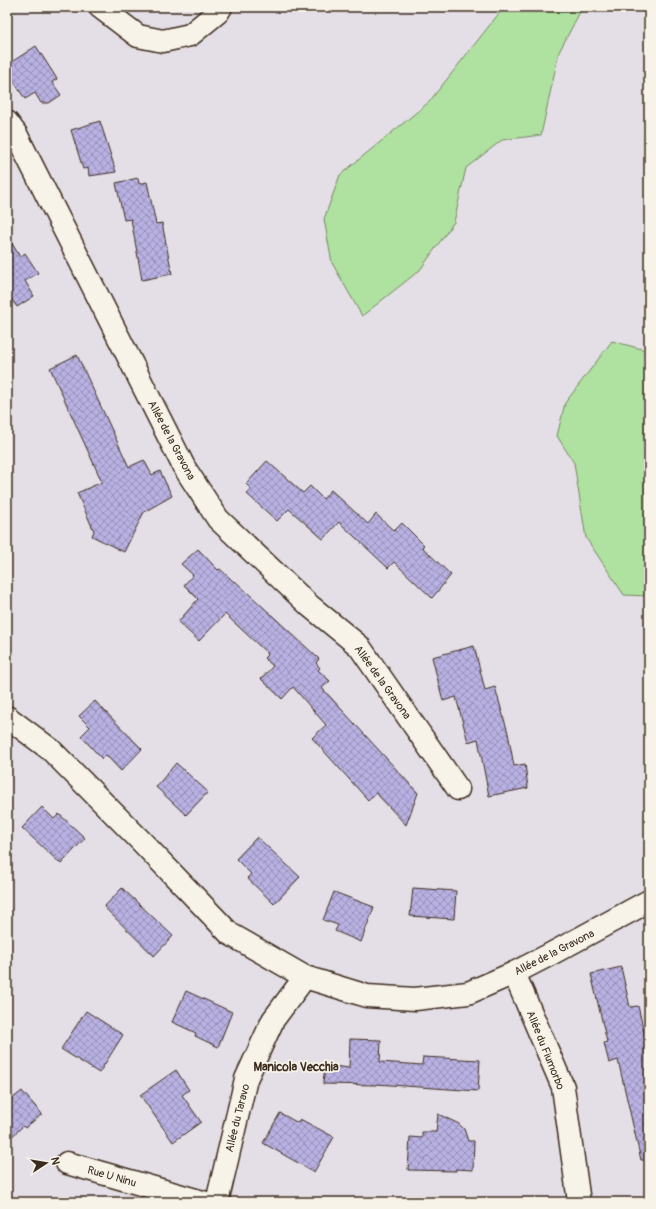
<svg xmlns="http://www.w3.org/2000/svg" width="656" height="1209" font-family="Pangolin,sans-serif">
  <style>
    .grass { fill: #afe1a1; stroke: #758660 }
    .building { fill: url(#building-cross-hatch); stroke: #3b2a1e }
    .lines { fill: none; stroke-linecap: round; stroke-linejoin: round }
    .street-casing { stroke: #3b2a1e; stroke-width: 25 }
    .street { stroke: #f7f3e8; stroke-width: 22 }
    .labels { text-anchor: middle; stroke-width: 3.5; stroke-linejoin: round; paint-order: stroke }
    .street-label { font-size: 11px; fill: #3b2a1e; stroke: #f7f3e8 }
    .neighbourhood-label { font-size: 12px; font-weight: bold; fill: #3b2a1e; stroke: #f7f3e8 }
  </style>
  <defs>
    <pattern id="building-cross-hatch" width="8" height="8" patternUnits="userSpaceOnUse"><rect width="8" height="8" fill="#b8b1e2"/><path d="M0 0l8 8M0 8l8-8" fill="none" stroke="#9790b7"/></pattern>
  </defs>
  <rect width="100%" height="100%" fill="#e4dfe6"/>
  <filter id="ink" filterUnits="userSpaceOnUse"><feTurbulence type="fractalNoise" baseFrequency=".025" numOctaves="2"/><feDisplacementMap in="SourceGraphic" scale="8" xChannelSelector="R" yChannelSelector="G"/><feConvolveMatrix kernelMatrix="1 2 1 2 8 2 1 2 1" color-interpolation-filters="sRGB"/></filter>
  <g filter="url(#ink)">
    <g class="grass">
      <path d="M504,7H581V10L559,52L541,135L502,140L466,168L454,222L420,270L362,316L332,263L324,219L340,175L429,102Z"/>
      <path d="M612,341L649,351V596L624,595L586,538L574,463L557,436L565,403Z"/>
    </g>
    <g class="building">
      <path d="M36,46L57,79L52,82L61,95L49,103H41L35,93L25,99L7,71V65Z"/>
      <path d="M100,121L116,172L89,176L88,168L83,169L71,130Z"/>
      <path d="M138,178L139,184L147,182L156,224L162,223L172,274L142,280L131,219L124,220L116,183Z"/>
      <path d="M7,235L20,257L25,253L38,273L25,281L34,296L17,307L7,293Z"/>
      <path d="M77,355L129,467L144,460L152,475L160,471L172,496L144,512L124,552L92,536L94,531L77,493L102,482L50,368Z"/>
      <path d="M267,461L303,493L310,486L323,499L331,490L368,524L376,514L394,531L402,523L424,545L422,547L451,575L432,598L394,562L388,568L339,522L323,539L289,509L277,521L247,494L251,489L246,484Z"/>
      <path d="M198,549L218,570L220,569L234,582L235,581L319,659L316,663L320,668L318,670L330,681L322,688L418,793L406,825L376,793L368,800L312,738L326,725L293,687L282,699L261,679L273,666L264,658L268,654L225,614L199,641L178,622L198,599L184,585L193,575L181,564Z"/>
      <path d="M474,646L485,690L495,687L508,733L514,766L525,764L528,788L489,796L478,739L468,742L456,697L443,701L432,657Z"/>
      <path d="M95,701L142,749L121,771L106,755L102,759L81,736L90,727L79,716Z"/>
      <path d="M176,763L208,792L186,815L156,787Z"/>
      <path d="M42,807L54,819L59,814L85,838L61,864L22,828Z"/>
      <path d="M257,837L300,877L274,904L247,878L251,874L236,859Z"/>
      <path d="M122,888L173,936L154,956L104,907Z"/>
      <path d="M413,888L456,891L454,919L410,916Z"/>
      <path d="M334,892L374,907L361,942L335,931L338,925L323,920Z"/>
      <path d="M621,967L630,1007L638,1006L649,1054V1160H641L618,1060L609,1063L604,1043L607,1042L591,974Z"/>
      <path d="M186,991L232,1012L218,1047L195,1036L196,1033L172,1022Z"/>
      <path d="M86,1011L123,1035L99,1073L61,1049Z"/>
      <path d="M350,1039L381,1040L380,1062L422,1065L423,1057L480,1060L478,1091L376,1084V1085L323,1084L325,1065L349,1068Z"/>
      <path d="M176,1070L189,1090L182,1095L201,1122L173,1142L140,1095Z"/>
      <path d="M22,1091L42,1114L25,1128L23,1126L7,1141V1103Z"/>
      <path d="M280,1113L298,1123L300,1119L334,1137L314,1172L263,1143Z"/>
      <path d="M438,1114L459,1124L464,1129L468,1141H474L473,1170L456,1169V1171L408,1170L410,1137L422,1138V1132H436Z"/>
    </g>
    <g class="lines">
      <defs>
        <g id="street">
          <path d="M100,7L138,36L163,41L190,35L218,12L221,7"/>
          <path d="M7,122L16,134L184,467L218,519L310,606L359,646L458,789"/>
          <path d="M7,717L51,750L141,841L230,934L305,977L367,996L415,999L468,993L514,973L549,955L649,901"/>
          <path d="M514,973L563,1087L579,1202"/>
          <path d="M67,1163L203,1202"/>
          <path d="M217,1202L246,1079L273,1020L305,977"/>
        </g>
      </defs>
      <use href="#street" class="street-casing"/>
      <use href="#street" class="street"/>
    </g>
  </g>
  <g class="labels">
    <g class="street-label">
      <text transform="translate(172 440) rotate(62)" y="4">Allée de la Gravona</text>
      <text transform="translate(383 682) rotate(54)" y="4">Allée de la Gravona</text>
      <text transform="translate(554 952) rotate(-27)" y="4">Allée de la Gravona</text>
      <text transform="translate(546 1050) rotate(68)" y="4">Allée du Fiumorbo</text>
      <text transform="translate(237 1118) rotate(-76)" y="4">Allée du Taravo</text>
      <text transform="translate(112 1176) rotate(16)" y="4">Rue U Ninu</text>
    </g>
    <g class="neighbourhood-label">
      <text x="296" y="1071">Manicola Vecchia</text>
    </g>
  </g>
  <rect width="656" height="1209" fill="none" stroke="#f7f3e8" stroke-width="24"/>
  <rect x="12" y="12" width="632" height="1185" fill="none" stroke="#3b2a1e" stroke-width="1.5" filter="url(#ink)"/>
  <g transform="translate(46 1163) rotate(78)" stroke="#f7f3e8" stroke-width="3" paint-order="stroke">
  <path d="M0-3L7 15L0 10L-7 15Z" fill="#3b2a1e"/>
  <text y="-6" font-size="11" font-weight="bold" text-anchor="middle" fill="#3b2a1e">N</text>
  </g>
</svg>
